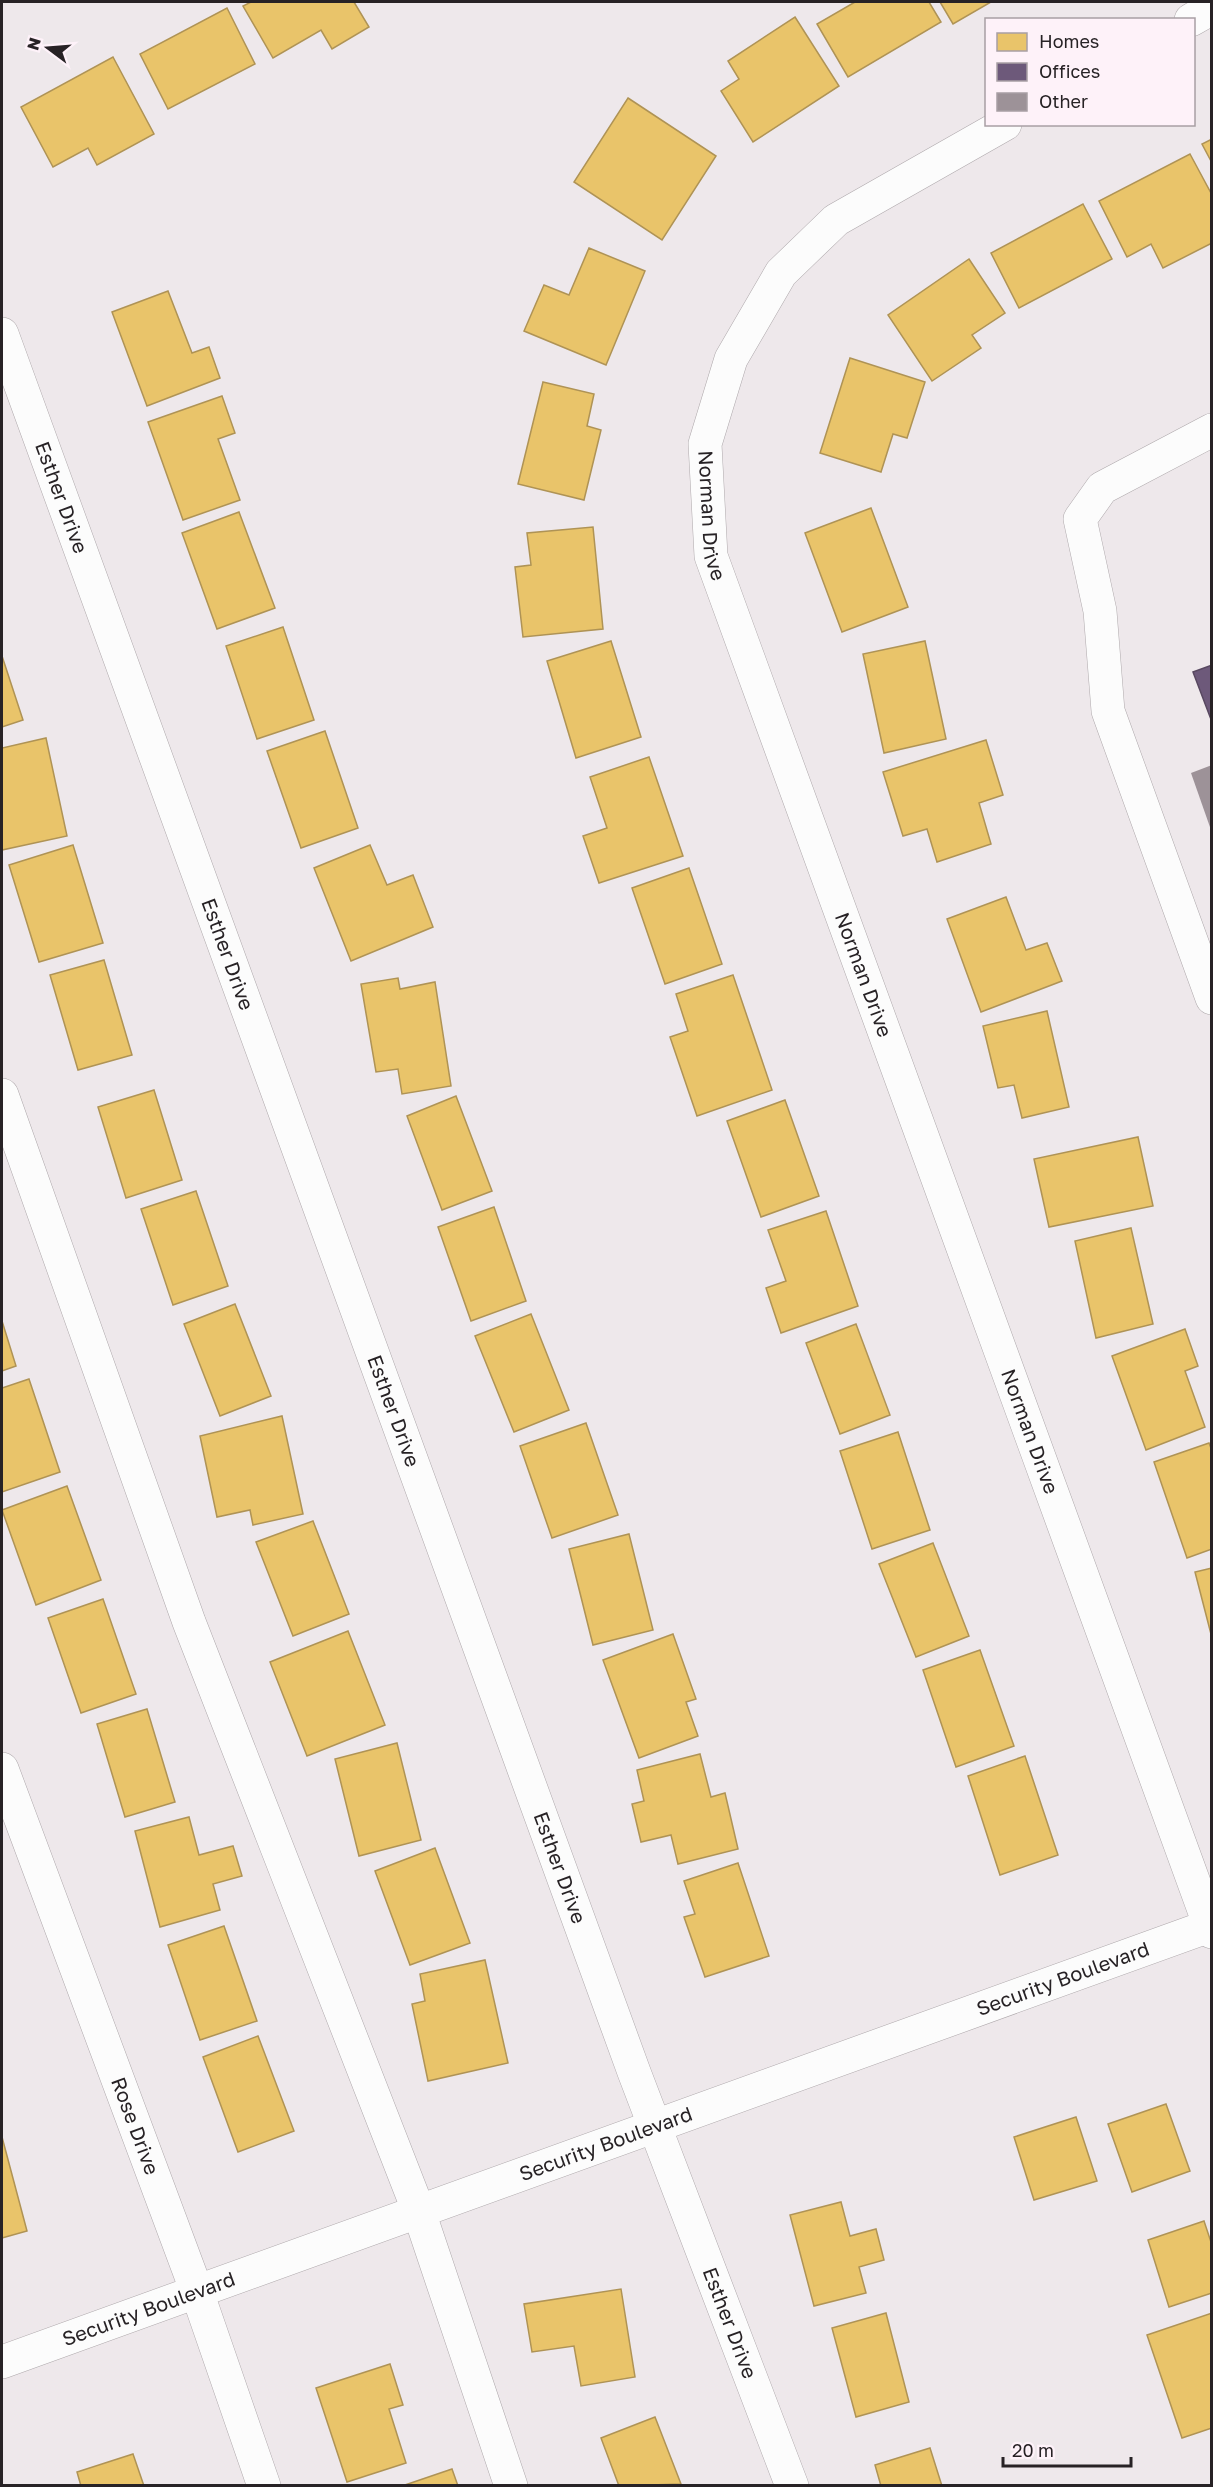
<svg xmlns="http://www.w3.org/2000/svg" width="1213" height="2487" font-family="'Golos Text',sans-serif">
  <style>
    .homes { fill: #e9c46a; stroke: #af9355; stroke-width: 1.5 }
    .offices { fill: #6d597a; stroke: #584860; stroke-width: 1.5 }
    .building { fill: #9d9298 }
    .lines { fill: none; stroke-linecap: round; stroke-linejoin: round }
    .minor-casing { stroke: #aea8ab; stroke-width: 34 }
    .minor { stroke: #fcfcfc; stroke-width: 33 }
    .labels { text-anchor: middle; stroke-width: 6; stroke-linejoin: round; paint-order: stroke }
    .street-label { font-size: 20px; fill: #272225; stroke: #fef2f9 }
  </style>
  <rect width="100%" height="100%" fill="#eee8eb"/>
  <g class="homes">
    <path d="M251,2H354L369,27L332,49L321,30L273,58L243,6Z"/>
    <path d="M855,2H929L941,22L848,77L817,24Z"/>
    <path d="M940,2H991L953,24Z"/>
    <path d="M227,8L255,64L168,109L140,54Z"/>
    <path d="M795,17L839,86L753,142L721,91L739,79L728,61Z"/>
    <path d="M113,57L154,134L97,165L88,148L53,167L21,107Z"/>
    <path d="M628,98L716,156L662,240L574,182Z"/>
    <path d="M1212,139V163L1202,144Z"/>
    <path d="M1190,154L1212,195V243L1163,268L1151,244L1127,257L1099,201Z"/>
    <path d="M1083,204L1112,259L1019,308L991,253Z"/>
    <path d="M589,248L645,271L606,365L524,331L544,285L569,295Z"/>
    <path d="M969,259L1005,313L972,335L981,348L932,381L888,315Z"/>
    <path d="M168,291L192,353L209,347L220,378L147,406L112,312Z"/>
    <path d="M850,358L925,382L907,438L893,434L881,472L820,453Z"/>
    <path d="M543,382L594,394L587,426L601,430L584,500L518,484Z"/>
    <path d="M222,396L235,433L218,439L240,500L183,520L148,422Z"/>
    <path d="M871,508L908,607L842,632L805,533Z"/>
    <path d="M239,512L275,608L217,629L182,533Z"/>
    <path d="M593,527L603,629L523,637L515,567L531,565L527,533Z"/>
    <path d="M283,627L314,720L257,739L226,646Z"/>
    <path d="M611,641L641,737L576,758L547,661Z"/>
    <path d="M925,641L946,739L884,753L863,654Z"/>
    <path d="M2,656L23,720L2,727Z"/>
    <path d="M325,731L358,828L301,848L267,751Z"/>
    <path d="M46,738L67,836L2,850V748Z"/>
    <path d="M986,740L1003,795L979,803L991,844L937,862L927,829L903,836L883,772Z"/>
    <path d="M649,757L683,856L599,883L583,836L607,828L590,777Z"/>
    <path d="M73,845L103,943L39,962L9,865Z"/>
    <path d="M370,845L387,885L413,875L433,927L351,961L314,868Z"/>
    <path d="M689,868L722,964L665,984L632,888Z"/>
    <path d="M1006,897L1026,950L1047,943L1062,981L981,1012L947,919Z"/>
    <path d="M104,960L132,1055L78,1070L50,975Z"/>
    <path d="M733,975L772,1090L697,1116L670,1037L688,1031L676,994Z"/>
    <path d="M398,978L400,989L435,982L451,1086L402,1094L398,1069L376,1072L361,984Z"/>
    <path d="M1047,1011L1069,1107L1022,1118L1014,1085L998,1088L983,1026Z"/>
    <path d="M154,1090L182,1180L126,1198L98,1107Z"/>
    <path d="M456,1096L492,1191L442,1210L407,1116Z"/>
    <path d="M785,1100L819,1196L761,1217L727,1121Z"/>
    <path d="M1138,1137L1153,1206L1049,1227L1034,1159Z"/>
    <path d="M196,1191L228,1286L173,1305L141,1209Z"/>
    <path d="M494,1207L526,1301L471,1321L438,1227Z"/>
    <path d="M826,1211L858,1306L781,1333L766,1288L786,1281L768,1230Z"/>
    <path d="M1131,1228L1153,1324L1096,1338L1075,1241Z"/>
    <path d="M235,1304L271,1396L220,1416L184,1324Z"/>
    <path d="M531,1314L569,1410L514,1432L475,1336Z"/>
    <path d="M2,1321L16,1366L2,1371Z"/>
    <path d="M856,1324L890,1415L840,1434L806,1343Z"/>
    <path d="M1185,1329L1198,1366L1185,1371L1205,1427L1146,1450L1112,1356Z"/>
    <path d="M29,1379L60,1472L2,1492V1388Z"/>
    <path d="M282,1416L303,1514L253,1525L250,1510L217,1517L200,1436Z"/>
    <path d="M586,1423L618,1515L552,1538L520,1446Z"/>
    <path d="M898,1432L930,1530L872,1549L840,1451Z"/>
    <path d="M1209,1443L1212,1451V1549L1187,1558L1154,1462Z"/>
    <path d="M67,1486L101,1580L36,1605L2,1510Z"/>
    <path d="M313,1521L349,1614L293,1636L256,1542Z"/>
    <path d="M629,1534L653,1630L593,1645L569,1549Z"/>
    <path d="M933,1543L969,1636L916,1657L879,1564Z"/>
    <path d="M1212,1568V1638L1195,1572Z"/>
    <path d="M103,1599L136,1694L81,1713L48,1618Z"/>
    <path d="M348,1631L385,1725L307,1756L270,1662Z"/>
    <path d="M673,1634L696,1699L686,1702L698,1736L639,1758L603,1660Z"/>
    <path d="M980,1650L1014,1746L956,1767L923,1670Z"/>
    <path d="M147,1709L175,1802L125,1817L97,1724Z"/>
    <path d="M397,1743L421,1840L359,1856L335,1759Z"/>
    <path d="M700,1754L711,1797L725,1793L738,1849L678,1864L671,1835L641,1842L632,1804L644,1801L637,1770Z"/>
    <path d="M1025,1756L1058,1855L1000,1875L968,1776Z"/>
    <path d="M189,1817L199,1855L233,1846L242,1876L213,1884L220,1910L160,1927L135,1831Z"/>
    <path d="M435,1848L470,1943L410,1965L375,1871Z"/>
    <path d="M738,1863L769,1956L705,1977L684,1917L695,1914L684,1881Z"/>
    <path d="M224,1926L257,2021L200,2040L168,1945Z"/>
    <path d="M485,1960L508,2063L428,2081L412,2004L425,2001L420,1974Z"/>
    <path d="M258,2036L294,2131L238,2152L203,2057Z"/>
    <path d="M1166,2104L1190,2171L1132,2192L1108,2124Z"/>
    <path d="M1076,2117L1097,2181L1034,2200L1014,2137Z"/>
    <path d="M2,2137L27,2231L2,2238Z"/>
    <path d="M841,2202L850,2236L876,2229L884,2260L859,2267L866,2293L814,2306L790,2215Z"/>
    <path d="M1204,2221L1212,2245V2293L1169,2307L1148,2240Z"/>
    <path d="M621,2289L635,2377L581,2386L574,2346L532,2352L524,2304Z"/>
    <path d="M886,2313L909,2402L856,2417L832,2328Z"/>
    <path d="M1212,2313V2428L1182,2438L1147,2335Z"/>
    <path d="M390,2364L403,2405L389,2409L406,2463L347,2482L316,2388Z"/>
    <path d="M655,2417L681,2484L619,2486L601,2438Z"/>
    <path d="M930,2448L942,2486H881L875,2465Z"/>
    <path d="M133,2454L144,2486H81L77,2472Z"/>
    <path d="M452,2469L458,2486H402Z"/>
  </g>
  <path class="offices" d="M1212,665V722L1193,672Z"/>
  <path class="building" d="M1212,765V830H1211L1191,773Z"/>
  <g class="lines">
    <defs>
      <g id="minor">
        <path d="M1191,20L1212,8"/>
        <path id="s1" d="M1005,124L836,220L781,273L731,359L705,444L711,556L1212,1932"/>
        <path id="s2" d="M2,334L634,2072L792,2486"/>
        <path d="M1212,430L1102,488L1080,519L1100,611L1108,711L1212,998"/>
        <path d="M2,1095L189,1622L419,2212L511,2486"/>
        <path id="s3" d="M2,1769L197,2292L264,2486"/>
        <path id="s4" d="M2,2362L1212,1925"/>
      </g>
    </defs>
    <use href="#minor" class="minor-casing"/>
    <use href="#minor" class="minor"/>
  </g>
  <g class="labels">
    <g class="street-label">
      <text dy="7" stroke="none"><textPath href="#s2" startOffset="174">Esther Drive</textPath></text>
      <text dy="7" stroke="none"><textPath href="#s1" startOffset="531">Norman Drive</textPath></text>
      <text dy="7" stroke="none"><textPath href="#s2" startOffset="660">Esther Drive</textPath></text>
      <text dy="7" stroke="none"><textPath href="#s1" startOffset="1017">Norman Drive</textPath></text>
      <text dy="7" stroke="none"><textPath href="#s2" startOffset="1146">Esther Drive</textPath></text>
      <text dy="7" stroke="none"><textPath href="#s1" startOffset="1503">Norman Drive</textPath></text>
      <text dy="7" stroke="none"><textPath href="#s2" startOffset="1632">Esther Drive</textPath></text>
      <text dy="7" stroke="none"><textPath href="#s4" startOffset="1128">Security Boulevard</textPath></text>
      <text dy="7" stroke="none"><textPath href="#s3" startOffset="381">Rose Drive</textPath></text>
      <text dy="7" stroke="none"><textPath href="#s4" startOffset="642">Security Boulevard</textPath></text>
      <text dy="7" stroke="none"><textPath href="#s4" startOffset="156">Security Boulevard</textPath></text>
      <text dy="7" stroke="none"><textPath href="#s2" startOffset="2118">Esther Drive</textPath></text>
    </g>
  </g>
  <rect width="1213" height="2487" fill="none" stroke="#272225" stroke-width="6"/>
  <rect x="985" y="18" width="210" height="108" fill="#fef2f9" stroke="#a89fa4" stroke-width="1.5"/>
  <rect x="997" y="33" width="30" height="18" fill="#e9c46a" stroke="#a89fa4" stroke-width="1.5"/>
  <text x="1039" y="48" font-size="18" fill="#272225">Homes</text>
  <rect x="997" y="63" width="30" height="18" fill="#6d597a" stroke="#a89fa4" stroke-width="1.5"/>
  <text x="1039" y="78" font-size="18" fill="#272225">Offices</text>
  <rect x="997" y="93" width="30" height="18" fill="#9d9298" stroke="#a89fa4" stroke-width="1.5"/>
  <text x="1039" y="108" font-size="18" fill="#272225">Other</text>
  <g transform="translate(48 48) rotate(286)" stroke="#fef2f9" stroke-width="4.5" paint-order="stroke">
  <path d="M0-4.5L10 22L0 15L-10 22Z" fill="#272225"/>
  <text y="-9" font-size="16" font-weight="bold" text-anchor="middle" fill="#272225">N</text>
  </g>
  <path d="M1003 2457v9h128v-9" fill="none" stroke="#272225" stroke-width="3"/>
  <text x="1012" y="2457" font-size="18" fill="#272225" stroke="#fef2f9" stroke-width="4.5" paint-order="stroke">20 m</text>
</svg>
